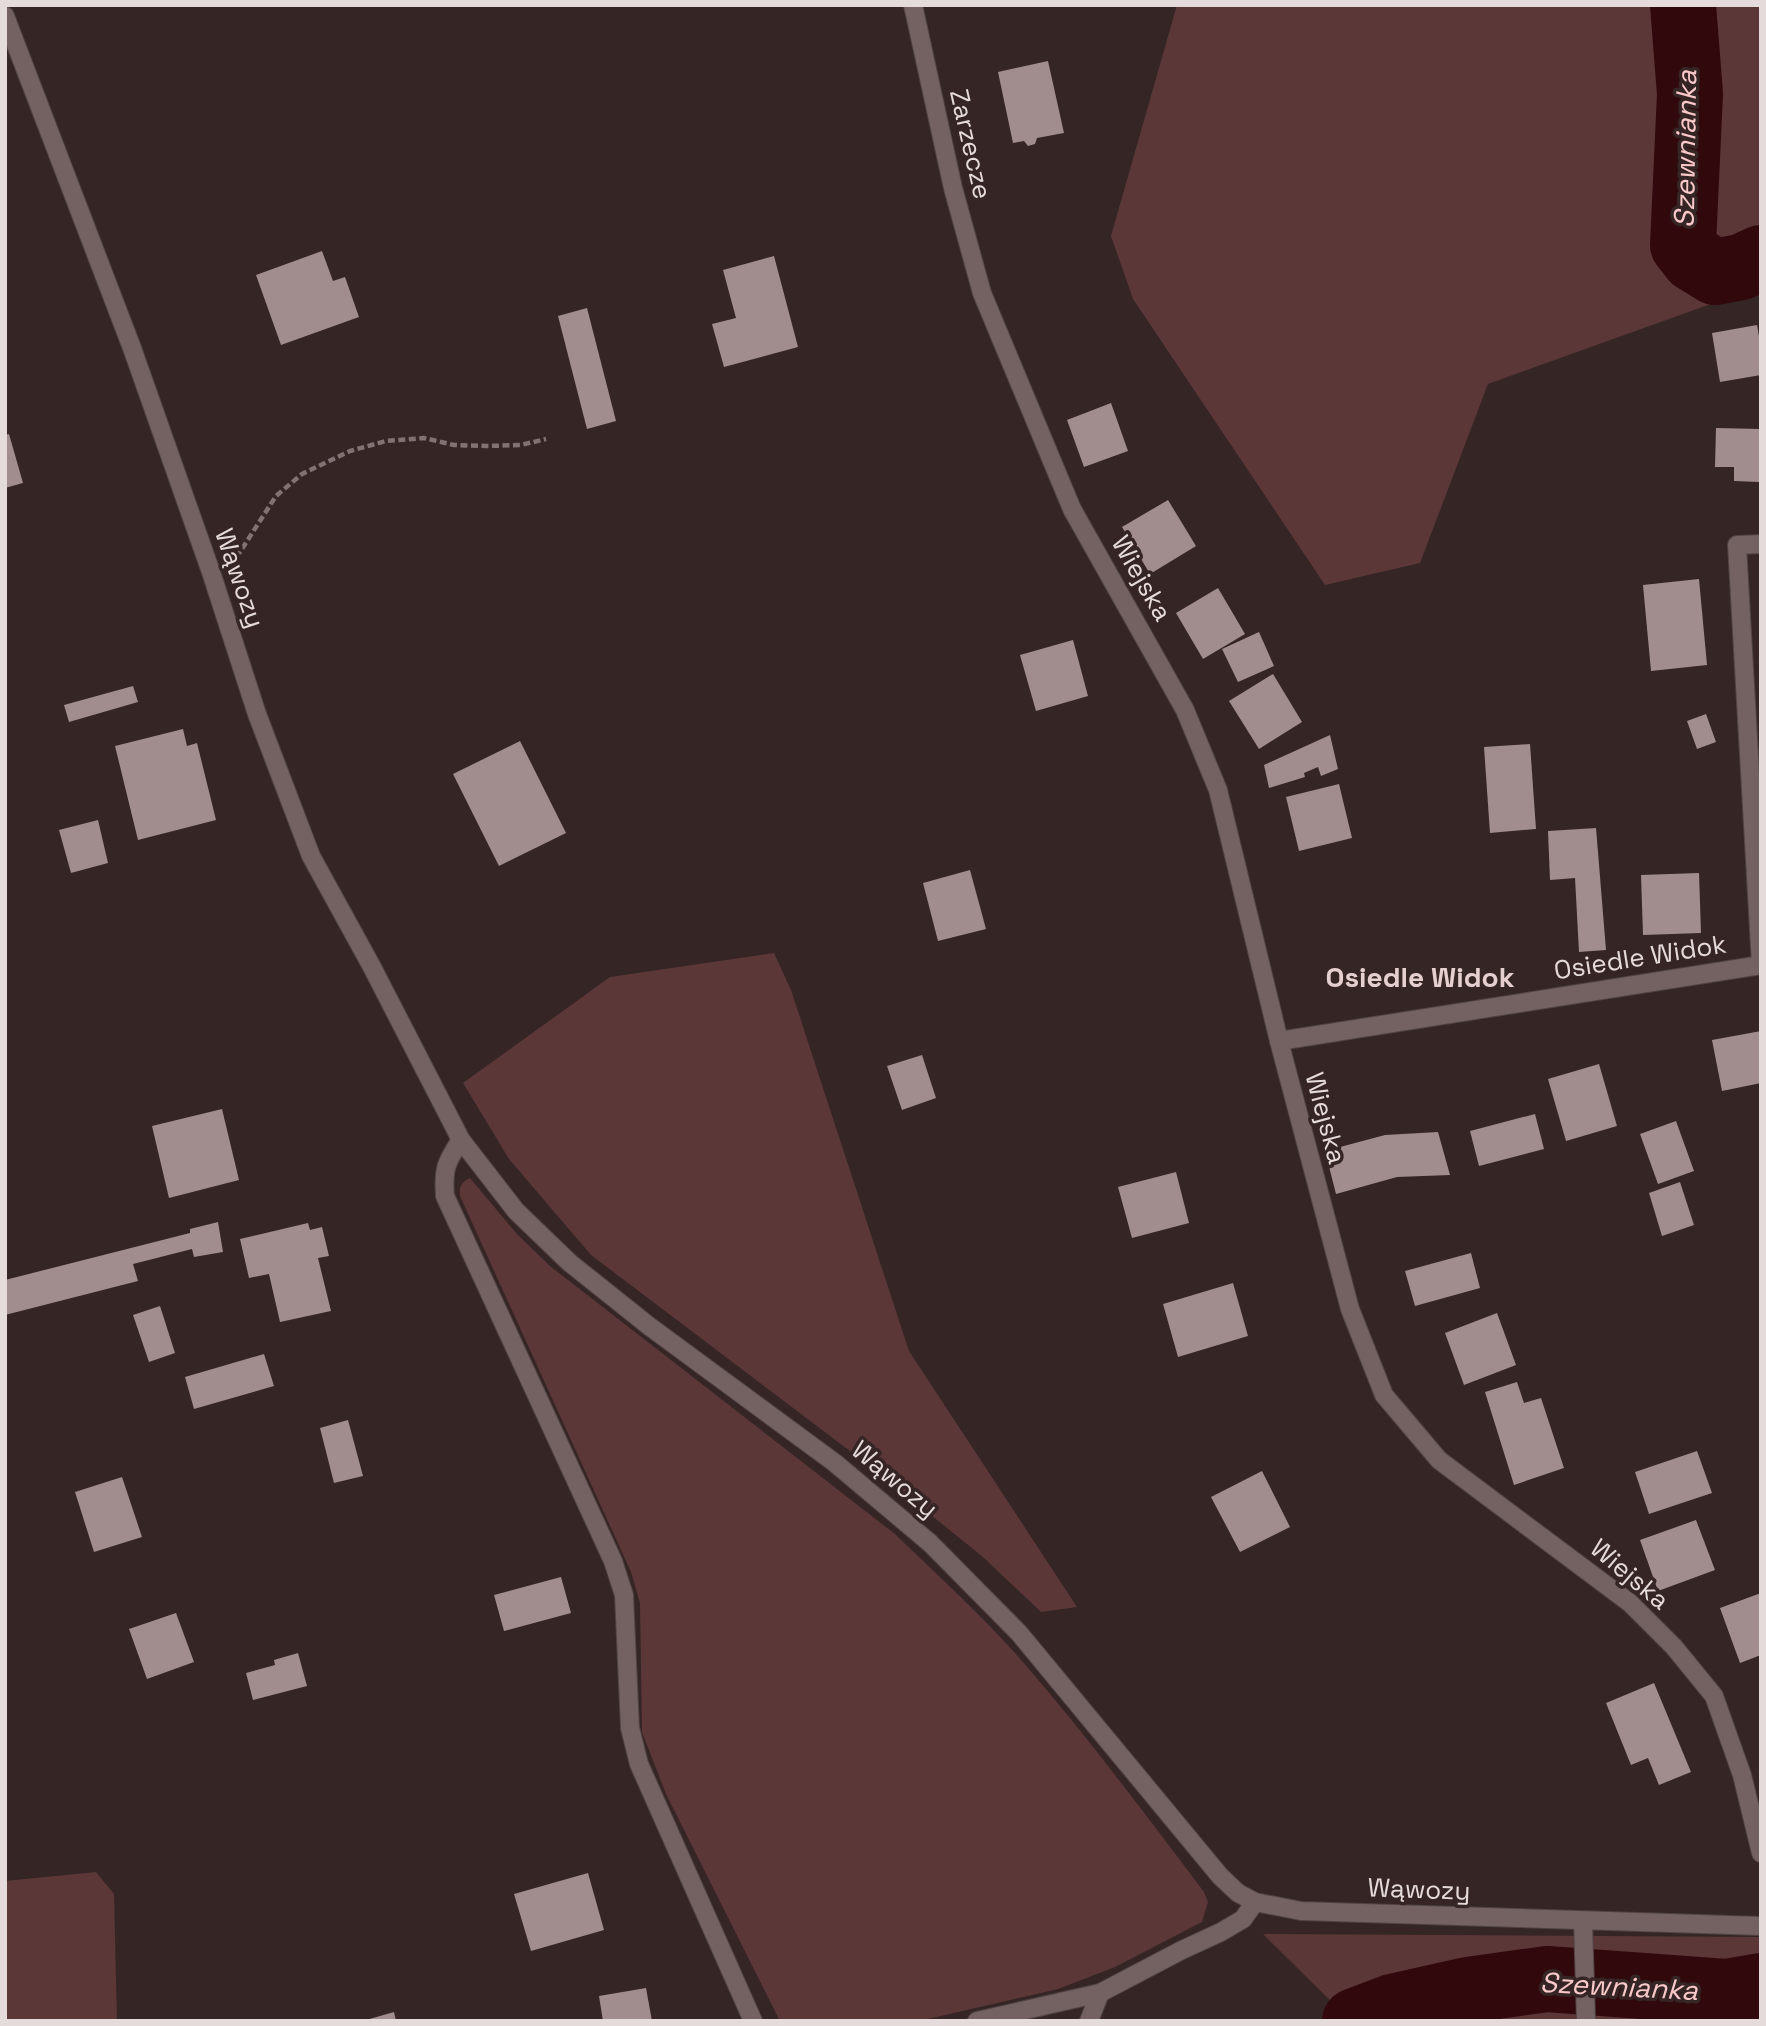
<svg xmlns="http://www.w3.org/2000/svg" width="1766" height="2026" font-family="'Space Grotesk',sans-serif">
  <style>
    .green { fill: #5b3738 }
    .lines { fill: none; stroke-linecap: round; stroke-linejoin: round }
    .river { stroke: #31090d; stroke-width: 66 }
    .building { fill: #a18d8d }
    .minor-casing { stroke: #514343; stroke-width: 20 }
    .path { stroke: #817373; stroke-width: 4.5; stroke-dasharray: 7 3.5; stroke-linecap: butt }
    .minor { stroke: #746161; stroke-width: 18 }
    .labels { text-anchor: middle; stroke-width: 7; stroke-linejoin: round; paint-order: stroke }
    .street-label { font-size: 26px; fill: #e6dbdb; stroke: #352525 }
    .water-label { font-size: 28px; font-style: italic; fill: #fbc9c9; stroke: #352525 }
    .neighbourhood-label { font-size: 28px; font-weight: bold; fill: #e5d0cf; stroke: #352525 }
  </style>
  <rect width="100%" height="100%" fill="#352525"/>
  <g class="green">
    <path d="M1177,5H1761V286L1488,384L1420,563L1325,585L1133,299L1111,236Z"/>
    <path d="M774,953L791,990L909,1351L1077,1607L1041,1612L983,1557L875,1470L591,1255L509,1159L463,1083L610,977Z"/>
    <path d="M470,1178L517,1234L550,1266L895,1534C938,1576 984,1617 1023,1662C1087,1736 1146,1815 1204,1892L1208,1902L1202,1922L1115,1967L1058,1989L919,2021H780L666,1794L642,1732L640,1603L631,1572L460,1196C459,1187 461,1182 470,1178Z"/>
    <path d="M96,1872L114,1894L117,2021H5V1881Z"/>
    <path d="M1263,1934L1761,1937V2021H1351Z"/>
  </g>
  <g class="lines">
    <g class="river">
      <path d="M1683,5L1690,94L1683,245L1694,259L1715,272L1741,267L1761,258"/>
      <path d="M1355,2021L1392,2007L1468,1990L1547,1979L1726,1992L1761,1986"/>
    </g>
  </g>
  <g class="building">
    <path d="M1048,61L1064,133L1037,138L1035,144L1028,146L1024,141L1013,143L998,72Z"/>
    <path d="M322,251L333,281L345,277L359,317L281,345L256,275Z"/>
    <path d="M774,256L798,347L724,367L712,324L736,318L723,270Z"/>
    <path d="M587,308L616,421L587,429L558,316Z"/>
    <path d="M1757,325L1761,347V375L1720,382L1712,333Z"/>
    <path d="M1111,403L1128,451L1084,467L1067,420Z"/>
    <path d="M1716,428L1760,429L1759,482L1734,481V467H1715Z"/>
    <path d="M9,434L23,483L5,488V435Z"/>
    <path d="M1168,500L1196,546L1150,574L1122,527Z"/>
    <path d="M1699,579L1707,665L1651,671L1643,585Z"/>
    <path d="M1218,588L1245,634L1203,659L1176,613Z"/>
    <path d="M1259,632L1274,666L1238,682L1222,649Z"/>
    <path d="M1073,640L1088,696L1036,711L1020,655Z"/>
    <path d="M1273,674L1302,722L1259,749L1229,701Z"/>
    <path d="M133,686L138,702L69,722L64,705Z"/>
    <path d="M1706,714L1716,742L1697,749L1687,721Z"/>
    <path d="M183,729L187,746L197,743L216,820L138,840L115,746Z"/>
    <path d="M1330,735L1338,769L1321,776L1318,767L1304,773L1305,777L1269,788L1264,765Z"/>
    <path d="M520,741L566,833L499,866L453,774Z"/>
    <path d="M1530,744L1536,829L1490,833L1484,747Z"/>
    <path d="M1339,784L1352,838L1299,851L1286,797Z"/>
    <path d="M98,820L108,863L71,873L59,830Z"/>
    <path d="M1596,828L1606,950L1579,952L1575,878L1550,880L1548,831Z"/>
    <path d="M970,870L986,929L938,941L923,883Z"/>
    <path d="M1699,873L1701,933L1643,935L1641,875Z"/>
    <path d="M1761,1031V1083L1722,1091L1712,1040Z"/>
    <path d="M922,1055L936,1098L902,1110L887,1066Z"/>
    <path d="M1599,1064L1617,1126L1566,1141L1548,1079Z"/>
    <path d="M222,1109L239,1180L169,1198L152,1126Z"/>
    <path d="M1535,1114L1544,1149L1479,1166L1470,1131Z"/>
    <path d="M1676,1121L1694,1171L1658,1184L1640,1134Z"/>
    <path d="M1438,1132L1450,1175L1397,1177L1336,1194L1325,1151L1385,1135Z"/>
    <path d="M1176,1172L1189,1223L1132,1238L1118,1187Z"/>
    <path d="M1680,1182L1694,1225L1662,1236L1649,1193Z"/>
    <path d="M218,1222L223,1252L194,1257L192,1249L133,1264L138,1281L5,1315V1280L190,1233V1229Z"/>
    <path d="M308,1223L310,1230L322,1227L329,1256L318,1258L331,1311L280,1322L269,1274L249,1278L240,1239Z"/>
    <path d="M1471,1253L1480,1288L1415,1306L1405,1271Z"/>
    <path d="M1233,1283L1248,1336L1178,1357L1163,1304Z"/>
    <path d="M160,1306L175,1353L149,1362L133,1315Z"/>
    <path d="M1497,1313L1516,1365L1464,1385L1445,1333Z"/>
    <path d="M264,1354L274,1386L194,1409L185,1377Z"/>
    <path d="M1517,1382L1524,1403L1541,1398L1564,1468L1514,1485L1485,1392Z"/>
    <path d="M348,1420L363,1476L334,1483L320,1428Z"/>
    <path d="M1697,1451L1712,1493L1649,1514L1635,1472Z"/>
    <path d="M1262,1471L1290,1527L1240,1552L1211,1497Z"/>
    <path d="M122,1477L142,1537L94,1552L75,1492Z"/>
    <path d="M1696,1520L1715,1570L1658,1591L1640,1540Z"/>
    <path d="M561,1577L571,1613L504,1631L494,1595Z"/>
    <path d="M1761,1593V1655L1740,1663L1720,1608Z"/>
    <path d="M176,1613L194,1662L147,1679L129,1629Z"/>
    <path d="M298,1653L307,1686L253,1700L246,1673L275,1665L274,1660Z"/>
    <path d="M1654,1683L1691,1772L1659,1785L1648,1758L1631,1765L1606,1703Z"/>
    <path d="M588,1873L604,1930L531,1951L514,1894Z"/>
    <path d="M646,1988L652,2021H603L599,1996Z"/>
    <path d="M394,2012L396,2021H366V2020Z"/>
  </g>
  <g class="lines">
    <defs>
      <g id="minor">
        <path d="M913,5L953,188L982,293L1072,509L1185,710L1218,790L1279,1041L1350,1309L1384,1395L1439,1460L1630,1603L1674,1647L1714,1696L1742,1775L1761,1853"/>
        <path d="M5,16L132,348L211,572L257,714L311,856L372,967L461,1140L516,1211L570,1263L649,1326L835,1463L930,1543L1019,1633L1220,1876L1238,1893L1255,1902L1301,1911L1761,1926"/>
        <path d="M1279,1041L1761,965L1737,545L1761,544"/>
        <path d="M461,1140C446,1162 443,1169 445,1196L613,1561L624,1595L630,1728L639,1764L753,2021"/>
        <path d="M1583,1921L1586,2021"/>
        <path d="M977,2021L1100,1993L1182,1950L1221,1932L1243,1919L1255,1902"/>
        <path d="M1089,2021L1100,1993"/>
      </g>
    </defs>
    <use href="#minor" class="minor-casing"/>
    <path class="path" d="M235,556L240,552L276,496L302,474L350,451L386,441L424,438L454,445L486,446L521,445L546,439"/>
    <use href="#minor" class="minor"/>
  </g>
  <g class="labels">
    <g class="street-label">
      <text transform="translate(971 144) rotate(77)" y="9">Zarzecze</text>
      <text transform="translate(240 578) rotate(71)" y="9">Wąwozy</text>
      <text transform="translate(1142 578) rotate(60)" y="9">Wiejska</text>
      <text transform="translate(1640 957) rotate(-9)" y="9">Osiedle Widok</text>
      <text transform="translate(1326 1118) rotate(75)" y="9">Wiejska</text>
      <text transform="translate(895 1479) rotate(40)" y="9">Wąwozy</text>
      <text transform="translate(1630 1574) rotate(40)" y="9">Wiejska</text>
      <text transform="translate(1419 1889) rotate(2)" y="9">Wąwozy</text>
    </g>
    <g class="water-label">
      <text transform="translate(1685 149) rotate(-89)" y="10">Szewnianka</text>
      <text transform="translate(1619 1986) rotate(3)" y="10">Szewnianka</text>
    </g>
    <g class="neighbourhood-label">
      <text x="1420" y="987">Osiedle Widok</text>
    </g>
  </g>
  <rect width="1766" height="2026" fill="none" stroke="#e6dbdb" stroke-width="14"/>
</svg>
